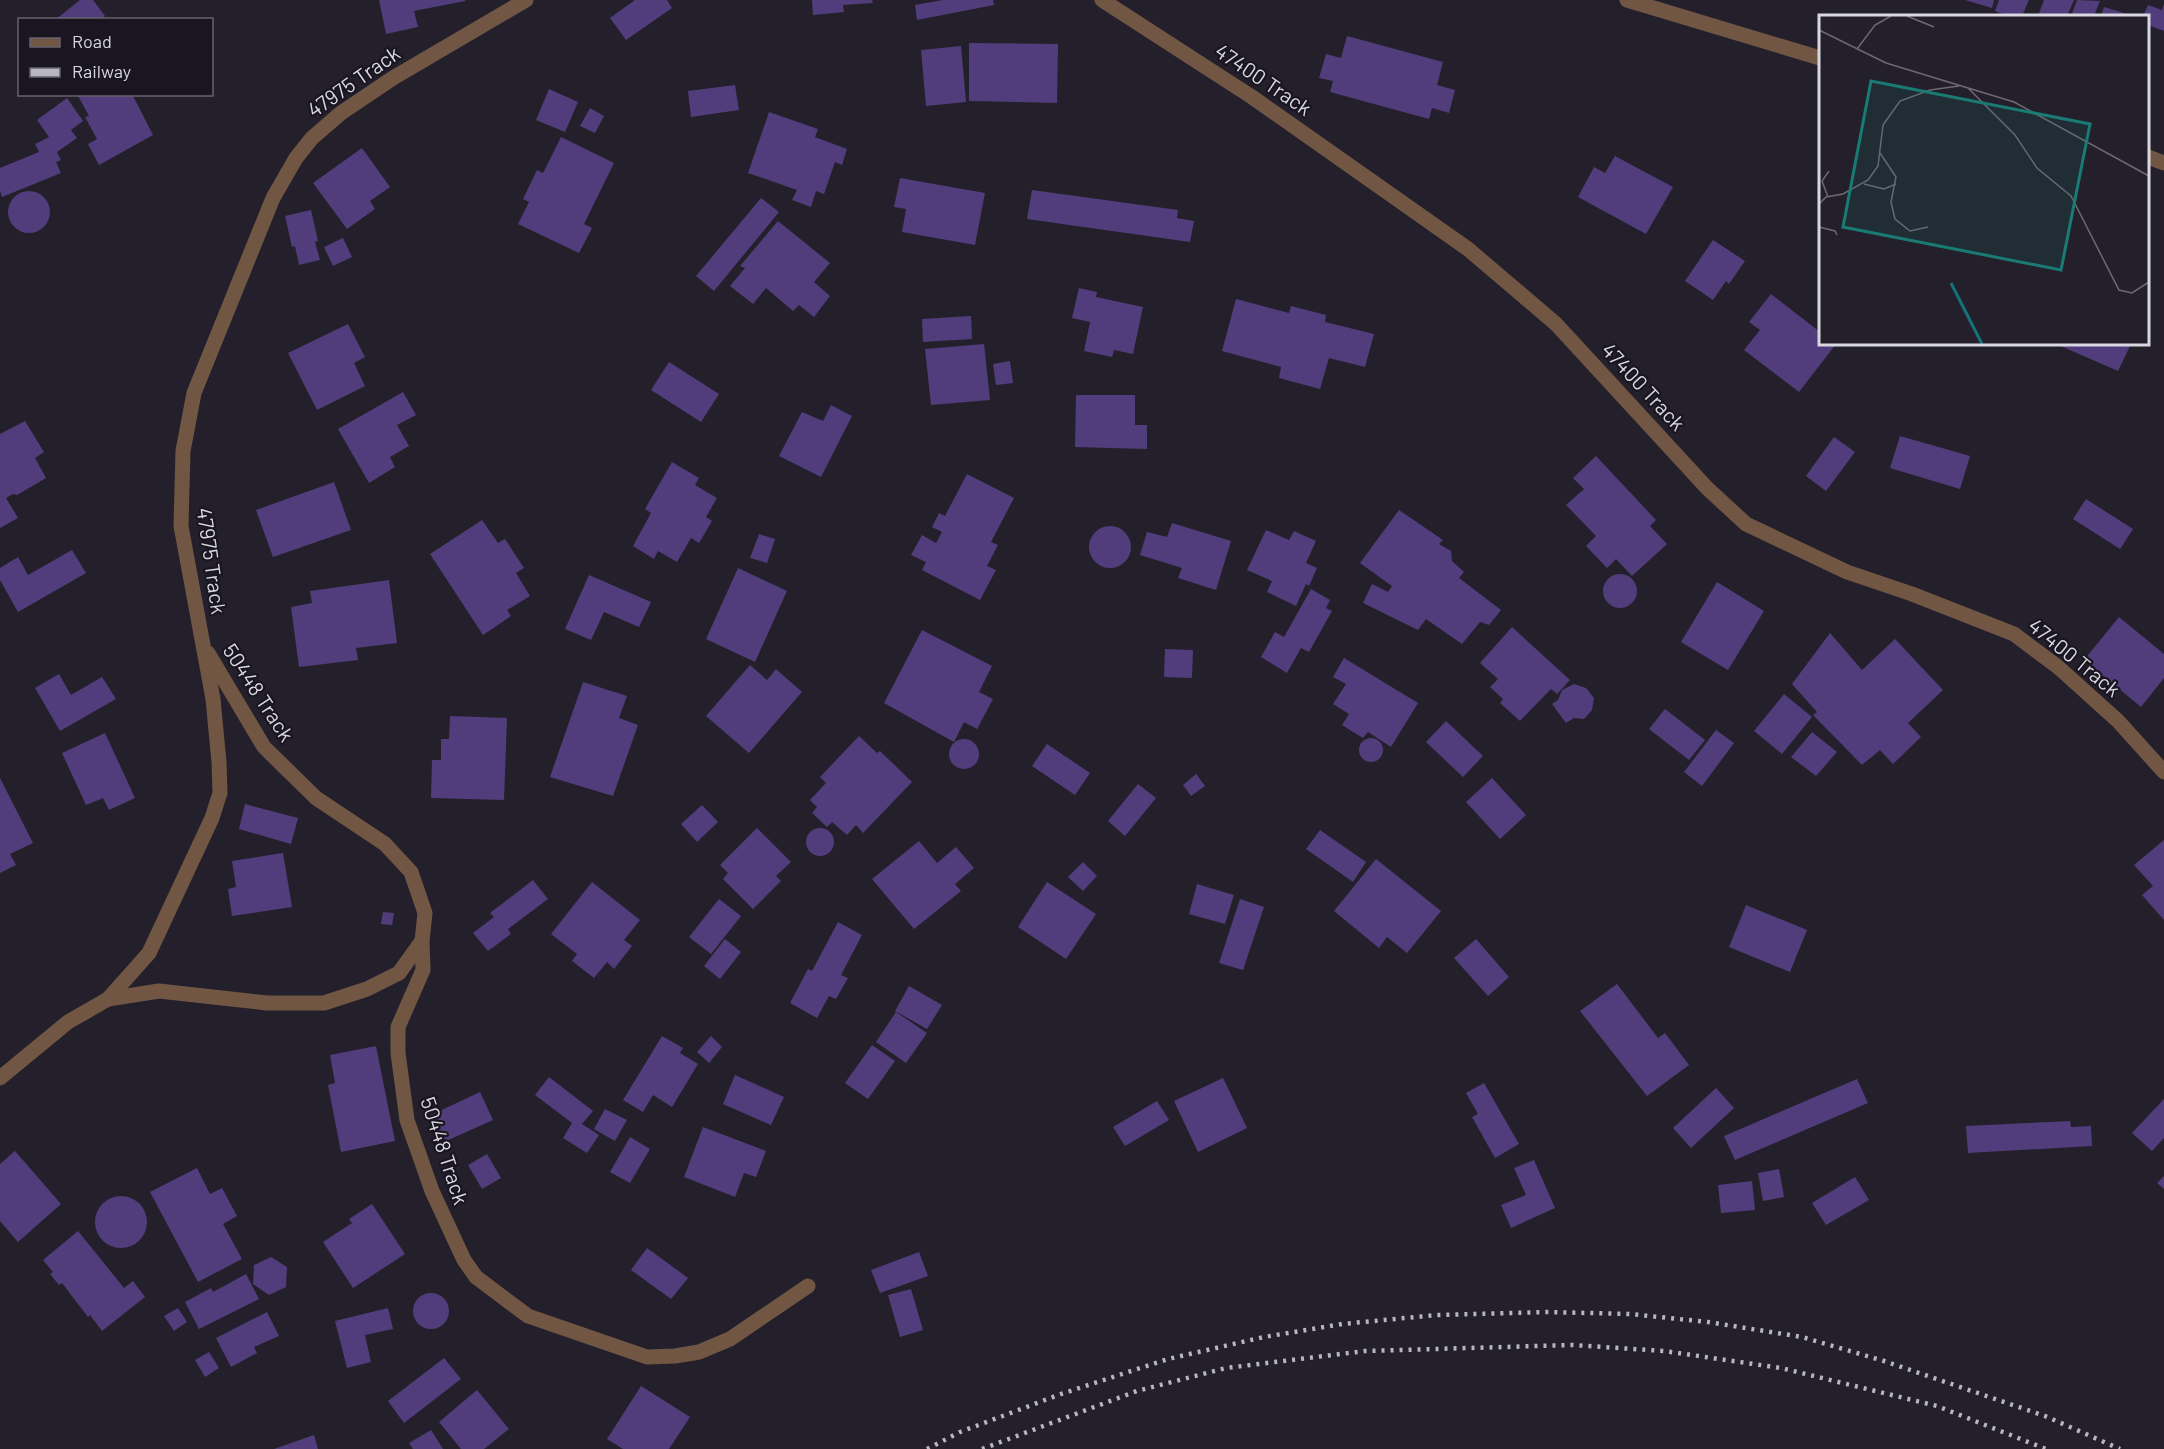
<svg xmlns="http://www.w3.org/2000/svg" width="2164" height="1449" font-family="Barlow,sans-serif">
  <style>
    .building { fill: #513d7b }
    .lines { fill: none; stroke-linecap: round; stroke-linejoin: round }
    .minor { stroke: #715644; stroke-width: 15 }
    .rail { stroke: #b8b6bf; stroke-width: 4.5; stroke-dasharray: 3 6; stroke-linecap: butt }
    .labels { text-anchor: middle; stroke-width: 4.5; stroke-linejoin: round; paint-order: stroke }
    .street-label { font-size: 21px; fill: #d9d7df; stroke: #191621 }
    .inset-river { fill: none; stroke: #147379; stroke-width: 3 }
    .inset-road { fill: none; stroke: #6c6973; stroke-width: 1.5 }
    .view { fill: #197b74; fill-opacity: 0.15; stroke: #197b74; stroke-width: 3 }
    .inset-edge { fill: none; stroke: #d9d7df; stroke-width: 3 }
  </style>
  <rect width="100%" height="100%" fill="#23202b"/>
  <g class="building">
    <path d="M80,0H93L105,16L101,20H55Z"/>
    <path d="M379,0H465V1L414,11L418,27L386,34Z"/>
    <path d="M635,0H667L672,8L626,40L610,18Z"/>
    <path d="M812,0H872L873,3L843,5L844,12L813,15Z"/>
    <path d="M943,0H993L994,5L917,20L915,5Z"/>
    <path d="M1965,0H1994L1992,8Z"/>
    <path d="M1999,0H2029L2022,16H2008L1995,11Z"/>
    <path d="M2044,0H2074L2067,16H2038Z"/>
    <path d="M2077,0L2100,1L2094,16H2071Z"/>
    <path d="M2164,4V31L2148,25V16H2143L2148,5L2162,10Z"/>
    <path d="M2104,7L2127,14L2126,16H2101Z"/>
    <path d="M1347,36L1443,62L1437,85L1455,90L1449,113L1432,108L1429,119L1330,92L1333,81L1319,78L1326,54L1341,58Z"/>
    <path d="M969,43L1058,44L1057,103L969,101Z"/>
    <path d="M961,46L966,102L926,106L921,50Z"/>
    <path d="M735,85L739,110L691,117L688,91Z"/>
    <path d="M549,89L578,102L565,132L536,120Z"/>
    <path d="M77,94H132L153,135L99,165L88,144L97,139L85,117L89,116Z"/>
    <path d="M67,98L83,121L71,130L77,138L57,152L61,160L56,162L61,173L2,197L0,191V168L39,152L35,144L49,137L37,120Z"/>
    <path d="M590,108L604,116L595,133L580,126Z"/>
    <path d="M769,112L818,129L815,137L847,149L842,165L835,162L824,194L816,191L811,207L792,200L797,190L748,173Z"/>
    <path d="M561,137L614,163L584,224L592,228L579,253L518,224L529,202L523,199L537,170L543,173Z"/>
    <path d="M362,148L390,187L370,201L375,209L347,229L313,183Z"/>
    <path d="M1615,156L1673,187L1646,234L1578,197L1594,167L1605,173Z"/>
    <path d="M900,178L985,193L975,245L902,232L906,209L894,207Z"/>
    <path d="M1032,190L1178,210L1177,218L1194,221L1190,242L1027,219Z"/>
    <circle cx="29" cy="212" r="21"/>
    <path d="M761,198L779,212L714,291L696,276Z"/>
    <path d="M311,210L318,241L315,242L320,260L299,265L295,246L292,247L285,216Z"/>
    <path d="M778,221L830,263L814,282L830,296L814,317L799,305L793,311L766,288L753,304L730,286L745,268L740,266Z"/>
    <path d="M343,238L352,257L333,266L324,247Z"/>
    <path d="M1713,240L1745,261L1729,284L1726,281L1713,300L1685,281Z"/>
    <path d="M1079,288L1097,292L1096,297L1143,307L1133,354L1114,350L1112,357L1084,351L1090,322L1072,318Z"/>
    <path d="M1771,294L1820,332V344H1836L1799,392L1744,350L1760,330L1749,322Z"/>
    <path d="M1236,299L1289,313L1291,306L1326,315L1325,322L1374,334L1365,367L1329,358L1320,389L1279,378L1281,367L1222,351Z"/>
    <path d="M971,316L972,339L923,342L922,319Z"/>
    <path d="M348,324L365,357L354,363L365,386L317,410L288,353Z"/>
    <path d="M984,344L990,400L931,405L925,349Z"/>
    <path d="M2056,344H2131L2118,371Z"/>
    <path d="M1010,361L1013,383L996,385L993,364Z"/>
    <path d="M669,362L719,394L701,422L651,390Z"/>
    <path d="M403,392L416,415L397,425L409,446L390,457L395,467L369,483L338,429Z"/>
    <path d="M1076,395H1135V425H1147V449L1075,447Z"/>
    <path d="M831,405L852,416L821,477L779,456L802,412L823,421Z"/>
    <path d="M25,421L44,452L35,458L46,478L17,495L13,494L6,498L18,518L0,528V434Z"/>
    <path d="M1900,436L1970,456L1960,489L1890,468Z"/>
    <path d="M1834,437L1855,452L1826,491L1806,476Z"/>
    <path d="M1596,456L1656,520L1650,526L1667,544L1632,576L1616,559L1607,568L1586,546L1596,536L1566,505L1584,489L1573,478Z"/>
    <path d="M672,462L699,478L695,485L717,498L706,517L712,521L699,543L691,538L677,562L658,551L654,559L633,546L651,513L645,509Z"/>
    <path d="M967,474L1014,498L991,542L998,545L987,566L996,570L980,600L922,570L926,562L911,555L922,535L936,543L942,532L932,527L939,513L945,516Z"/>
    <path d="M334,482L351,530L273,557L256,510Z"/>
    <path d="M2086,499L2133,529L2120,549L2073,519Z"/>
    <path d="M1399,510L1443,540L1439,544L1451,551L1452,561L1464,572L1459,578L1501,610L1489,625L1480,622L1462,644L1426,619L1418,630L1363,603L1372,584L1388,592L1392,586L1360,563Z"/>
    <path d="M482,520L498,543L505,539L524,568L516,573L530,596L507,610L511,616L483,635L430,554Z"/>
    <path d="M1172,523L1231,541L1216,590L1178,578L1182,568L1140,555L1147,532L1167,537Z"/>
    <circle cx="1110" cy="547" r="21"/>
    <path d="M1266,530L1289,540L1294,531L1316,541L1306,563L1317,568L1309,586L1306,584L1296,606L1267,592L1272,581L1247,570Z"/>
    <path d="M759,534L775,539L767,563L750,558Z"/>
    <path d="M72,550L86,573L18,612L0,580V568L18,557L28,575Z"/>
    <path d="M738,568L787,591L755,662L706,639Z"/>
    <circle cx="1620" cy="591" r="17"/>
    <path d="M589,575L651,602L639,627L604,612L591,640L565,629Z"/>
    <path d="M389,580L397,643L356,648L358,660L299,667L291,607L312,603L310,591Z"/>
    <path d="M1717,582L1764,611L1728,670L1681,642Z"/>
    <path d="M1311,589L1330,600L1326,608L1332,611L1309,652L1301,648L1287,673L1261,657L1275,632L1284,637Z"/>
    <path d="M2119,617L2164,654V678L2141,707L2084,660Z"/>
    <path d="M1512,627L1570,680L1557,694L1551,689L1520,721L1500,703L1503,699L1490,687L1498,679L1480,663Z"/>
    <path d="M922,630L992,666L979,692L993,699L977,729L964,722L954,742L884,703Z"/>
    <path d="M1830,633L1862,670L1895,639L1943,690L1908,723L1921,737L1893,764L1880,750L1862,765L1813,715L1817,712L1792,684Z"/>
    <path d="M1165,649L1193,650L1192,678L1164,677Z"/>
    <path d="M1344,658L1418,703L1391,747L1368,732L1363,738L1342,725L1349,714L1333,704L1346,684L1333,677Z"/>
    <path d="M750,665L767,680L776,669L802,692L749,753L706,716Z"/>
    <path d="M59,674L71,695L102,677L116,699L60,731L35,688Z"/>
    <path d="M583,682L627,696L619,718L638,725L613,796L550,777Z"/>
    <path d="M1574,684L1586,688L1594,698L1592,710L1584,719L1574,718L1566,723L1552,704L1558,700L1562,690Z"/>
    <path d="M1784,694L1812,717L1782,754L1754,731Z"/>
    <path d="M1665,709L1705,740L1689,760L1649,729Z"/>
    <path d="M450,716L507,718L504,800L431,798L432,760H441V739H449Z"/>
    <path d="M1446,721L1483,756L1463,777L1426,742Z"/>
    <path d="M1716,730L1734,743L1702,786L1684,772Z"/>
    <path d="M1812,732L1837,752L1816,776L1791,757Z"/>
    <path d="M105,733L135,798L109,810L103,798L86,805L62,753Z"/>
    <path d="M859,736L877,753L880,751L912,782L863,833L856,825L847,835L832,822L827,827L812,813L817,807L810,800L826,783L820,777Z"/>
    <circle cx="1371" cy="750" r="12"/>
    <circle cx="964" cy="754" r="15"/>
    <path d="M1047,744L1090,773L1075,795L1032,766Z"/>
    <path d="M1196,774L1205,786L1191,796L1183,785Z"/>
    <path d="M0,778L33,843L10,854L16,865L0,873Z"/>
    <path d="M1492,778L1526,815L1500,839L1466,802Z"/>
    <path d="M1138,784L1156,798L1125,836L1108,821Z"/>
    <path d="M245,804L298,818L291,844L239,829Z"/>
    <path d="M702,805L718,822L697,842L681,824Z"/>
    <path d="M757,828L791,862L776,876L781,881L753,909L723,879L728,873L720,865Z"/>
    <circle cx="820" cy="842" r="14"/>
    <path d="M1320,830L1366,862L1353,882L1306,849Z"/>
    <path d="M2164,840V920L2142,895L2153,886L2134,865Z"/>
    <path d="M919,841L937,863L956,847L974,868L955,884L961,891L914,929L872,879Z"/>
    <path d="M283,853L292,907L232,916L228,889L236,887L232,861Z"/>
    <path d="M1376,859L1441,911L1407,953L1387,937L1379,948L1334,911Z"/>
    <path d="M1083,862L1097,876L1083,891L1068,877Z"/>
    <path d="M533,880L548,899L508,929L511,934L488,951L473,933L494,917L490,913Z"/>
    <path d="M592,882L640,920L624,940L632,946L614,969L607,962L594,978L572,961L577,954L551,934Z"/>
    <path d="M1047,882L1096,914L1066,959L1018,927Z"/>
    <path d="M1197,884L1234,895L1225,924L1189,914Z"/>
    <path d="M719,899L741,916L711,954L689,937Z"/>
    <path d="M1240,899L1264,907L1243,970L1219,963Z"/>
    <path d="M1746,905L1807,930L1790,972L1729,947Z"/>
    <path d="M383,912L394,913L392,925L381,924Z"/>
    <path d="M838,922L862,935L841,975L848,978L836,999L829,996L817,1018L790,1003L808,969L812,971Z"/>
    <path d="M725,939L741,952L720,979L704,966Z"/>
    <path d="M1476,939L1509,977L1488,996L1454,958Z"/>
    <path d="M1617,984L1658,1038L1665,1033L1689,1065L1647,1096L1580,1011Z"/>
    <path d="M909,986L942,1005L927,1029L895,1011Z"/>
    <path d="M896,1012L927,1033L906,1063L876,1042Z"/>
    <path d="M662,1036L683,1048L680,1053L698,1064L672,1107L653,1095L643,1112L623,1100Z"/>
    <path d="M711,1036L722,1047L709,1063L697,1052Z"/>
    <path d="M872,1045L895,1061L868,1099L845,1083Z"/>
    <path d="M376,1046L395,1141L341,1152L328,1085L335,1083L330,1055Z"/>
    <path d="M735,1075L784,1097L771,1125L723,1104Z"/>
    <path d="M549,1077L593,1111L582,1124L599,1135L587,1153L563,1138L572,1123L535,1095Z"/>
    <path d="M1223,1078L1247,1128L1198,1152L1174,1101Z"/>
    <path d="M1857,1079L1868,1103L1735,1160L1724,1136Z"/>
    <path d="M1484,1083L1519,1144L1495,1158L1472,1117L1478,1114L1466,1093Z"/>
    <path d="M1716,1088L1734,1108L1691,1148L1673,1128Z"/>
    <path d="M480,1092L493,1120L444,1142L431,1115Z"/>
    <path d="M2164,1099V1138L2152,1151L2132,1133Z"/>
    <path d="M1157,1101L1169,1120L1125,1146L1113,1127Z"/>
    <path d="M605,1109L627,1120L615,1141L594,1129Z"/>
    <path d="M2070,1121L2071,1127L2091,1126L2092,1146L1968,1153L1966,1126Z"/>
    <path d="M703,1127L766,1151L756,1177L744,1173L735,1197L684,1177Z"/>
    <path d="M630,1137L650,1149L630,1183L610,1172Z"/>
    <path d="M15,1151L61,1204L18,1242L0,1221V1164Z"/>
    <path d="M487,1154L501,1178L482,1189L468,1165Z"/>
    <path d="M1534,1160L1555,1208L1511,1228L1501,1205L1526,1195L1514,1168Z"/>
    <path d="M197,1168L210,1194L222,1188L237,1216L223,1224L242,1259L198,1282L150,1192Z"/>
    <path d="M1779,1169L1784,1197L1763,1201L1758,1173Z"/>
    <path d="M2164,1176V1189L2157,1183Z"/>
    <path d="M1855,1177L1869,1200L1826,1225L1812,1203Z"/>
    <path d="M1752,1181L1755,1210L1721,1213L1718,1185Z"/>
    <circle cx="121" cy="1222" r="26"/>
    <path d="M372,1204L405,1254L353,1288L323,1242L352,1223L349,1219Z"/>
    <path d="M78,1231L124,1288L133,1281L145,1297L102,1331L90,1315L88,1317L62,1283L59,1285L50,1274L53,1272L43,1260Z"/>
    <path d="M647,1248L688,1278L671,1299L631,1270Z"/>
    <path d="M919,1252L928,1276L880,1293L871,1270Z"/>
    <path d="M271,1257L287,1267L286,1287L269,1295L253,1284L254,1265Z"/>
    <path d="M246,1274L259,1299L199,1329L185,1302L211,1288L213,1292Z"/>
    <path d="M911,1289L923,1330L900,1337L888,1295Z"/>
    <circle cx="431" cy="1311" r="18"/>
    <path d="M178,1308L187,1322L174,1331L164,1316Z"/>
    <path d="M388,1308L393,1329L365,1335L371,1362L347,1368L335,1321Z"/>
    <path d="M267,1312L279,1336L254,1347L257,1353L231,1367L216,1338Z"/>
    <path d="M209,1352L219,1368L205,1377L195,1360Z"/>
    <path d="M444,1358L461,1379L404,1423L388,1401Z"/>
    <path d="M641,1386L690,1417L669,1449H623L607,1439Z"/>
    <path d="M477,1390L509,1429L484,1449H461L439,1422Z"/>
    <path d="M431,1430L443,1449H413L409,1443Z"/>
    <path d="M314,1435L318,1449H274Z"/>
  </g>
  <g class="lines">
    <g class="minor">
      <path d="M1102,0L1252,97L1468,249L1556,324L1707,488L1746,524L1847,572L1912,594L2014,634L2058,667L2118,721L2164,772"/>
      <path d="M1627,0L1820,58"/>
      <path d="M2148,157L2164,163"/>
      <path d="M208,653L264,747L316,798L385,844L411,872L425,913L422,941L423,970L398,1027V1053L407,1120L432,1191L464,1260L476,1277L528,1316L647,1357L675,1356L699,1352L730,1339L808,1286"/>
      <path d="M108,999L159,991L267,1003H324L367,989L399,973L422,941"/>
      <path d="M0,1078L68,1022L108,999L149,953L212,818L220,793L219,762L213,699L181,526L183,451L194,393L273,198L296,158L312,138L341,113L393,78L526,0"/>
    </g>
    <g class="rail">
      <path d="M927,1449L960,1432L1061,1394L1168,1359L1264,1337L1342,1324L1437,1315L1547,1312L1630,1314L1708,1322L1802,1337L1884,1361L2045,1416L2120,1449"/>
      <path d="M982,1449L1137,1391L1226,1368L1365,1351L1573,1345L1664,1351L1781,1368L1937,1406L2046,1449"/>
    </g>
  </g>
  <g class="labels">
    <g class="street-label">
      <text transform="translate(1263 80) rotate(34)" y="7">47400 Track</text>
      <text transform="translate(354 82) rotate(-35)" y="7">47975 Track</text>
      <text transform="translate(1643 387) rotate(47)" y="7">47400 Track</text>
      <text transform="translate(211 561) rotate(82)" y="7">47975 Track</text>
      <text transform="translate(2074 658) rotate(39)" y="7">47400 Track</text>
      <text transform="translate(258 693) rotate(57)" y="7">50448 Track</text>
      <text transform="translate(444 1151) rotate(72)" y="7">50448 Track</text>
    </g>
  </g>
  <g transform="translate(1819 15)">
    <rect width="330" height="330" fill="#23202b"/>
    <path class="inset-river" d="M132,268L163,329"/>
    <path class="inset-road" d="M88,1L115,12M0,15L67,48L195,87L330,161M38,34L56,10L72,1M149,73L196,120L218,153L252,181L300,275L313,278L330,267M61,138L77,162L72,187L76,204L91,216L109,212M45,169L65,174L77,169M9,182L3,166L10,156M0,189L7,182L24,179L49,165L59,151L64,110L81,86L111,75L140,71M0,212L16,216L18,220"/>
    <path class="view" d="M52,66L271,109L242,255L24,212Z"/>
    <rect width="330" height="330" class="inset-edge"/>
  </g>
  <rect x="18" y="18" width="195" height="78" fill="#191621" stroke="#66636d" stroke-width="1.5"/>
  <rect x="30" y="38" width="30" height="9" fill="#715644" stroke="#66636d" stroke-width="1.5"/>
  <text x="72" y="48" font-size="18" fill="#d9d7df">Road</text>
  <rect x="30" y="68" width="30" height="9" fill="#b8b6bf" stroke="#66636d" stroke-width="1.5"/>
  <text x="72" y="78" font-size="18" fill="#d9d7df">Railway</text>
</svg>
